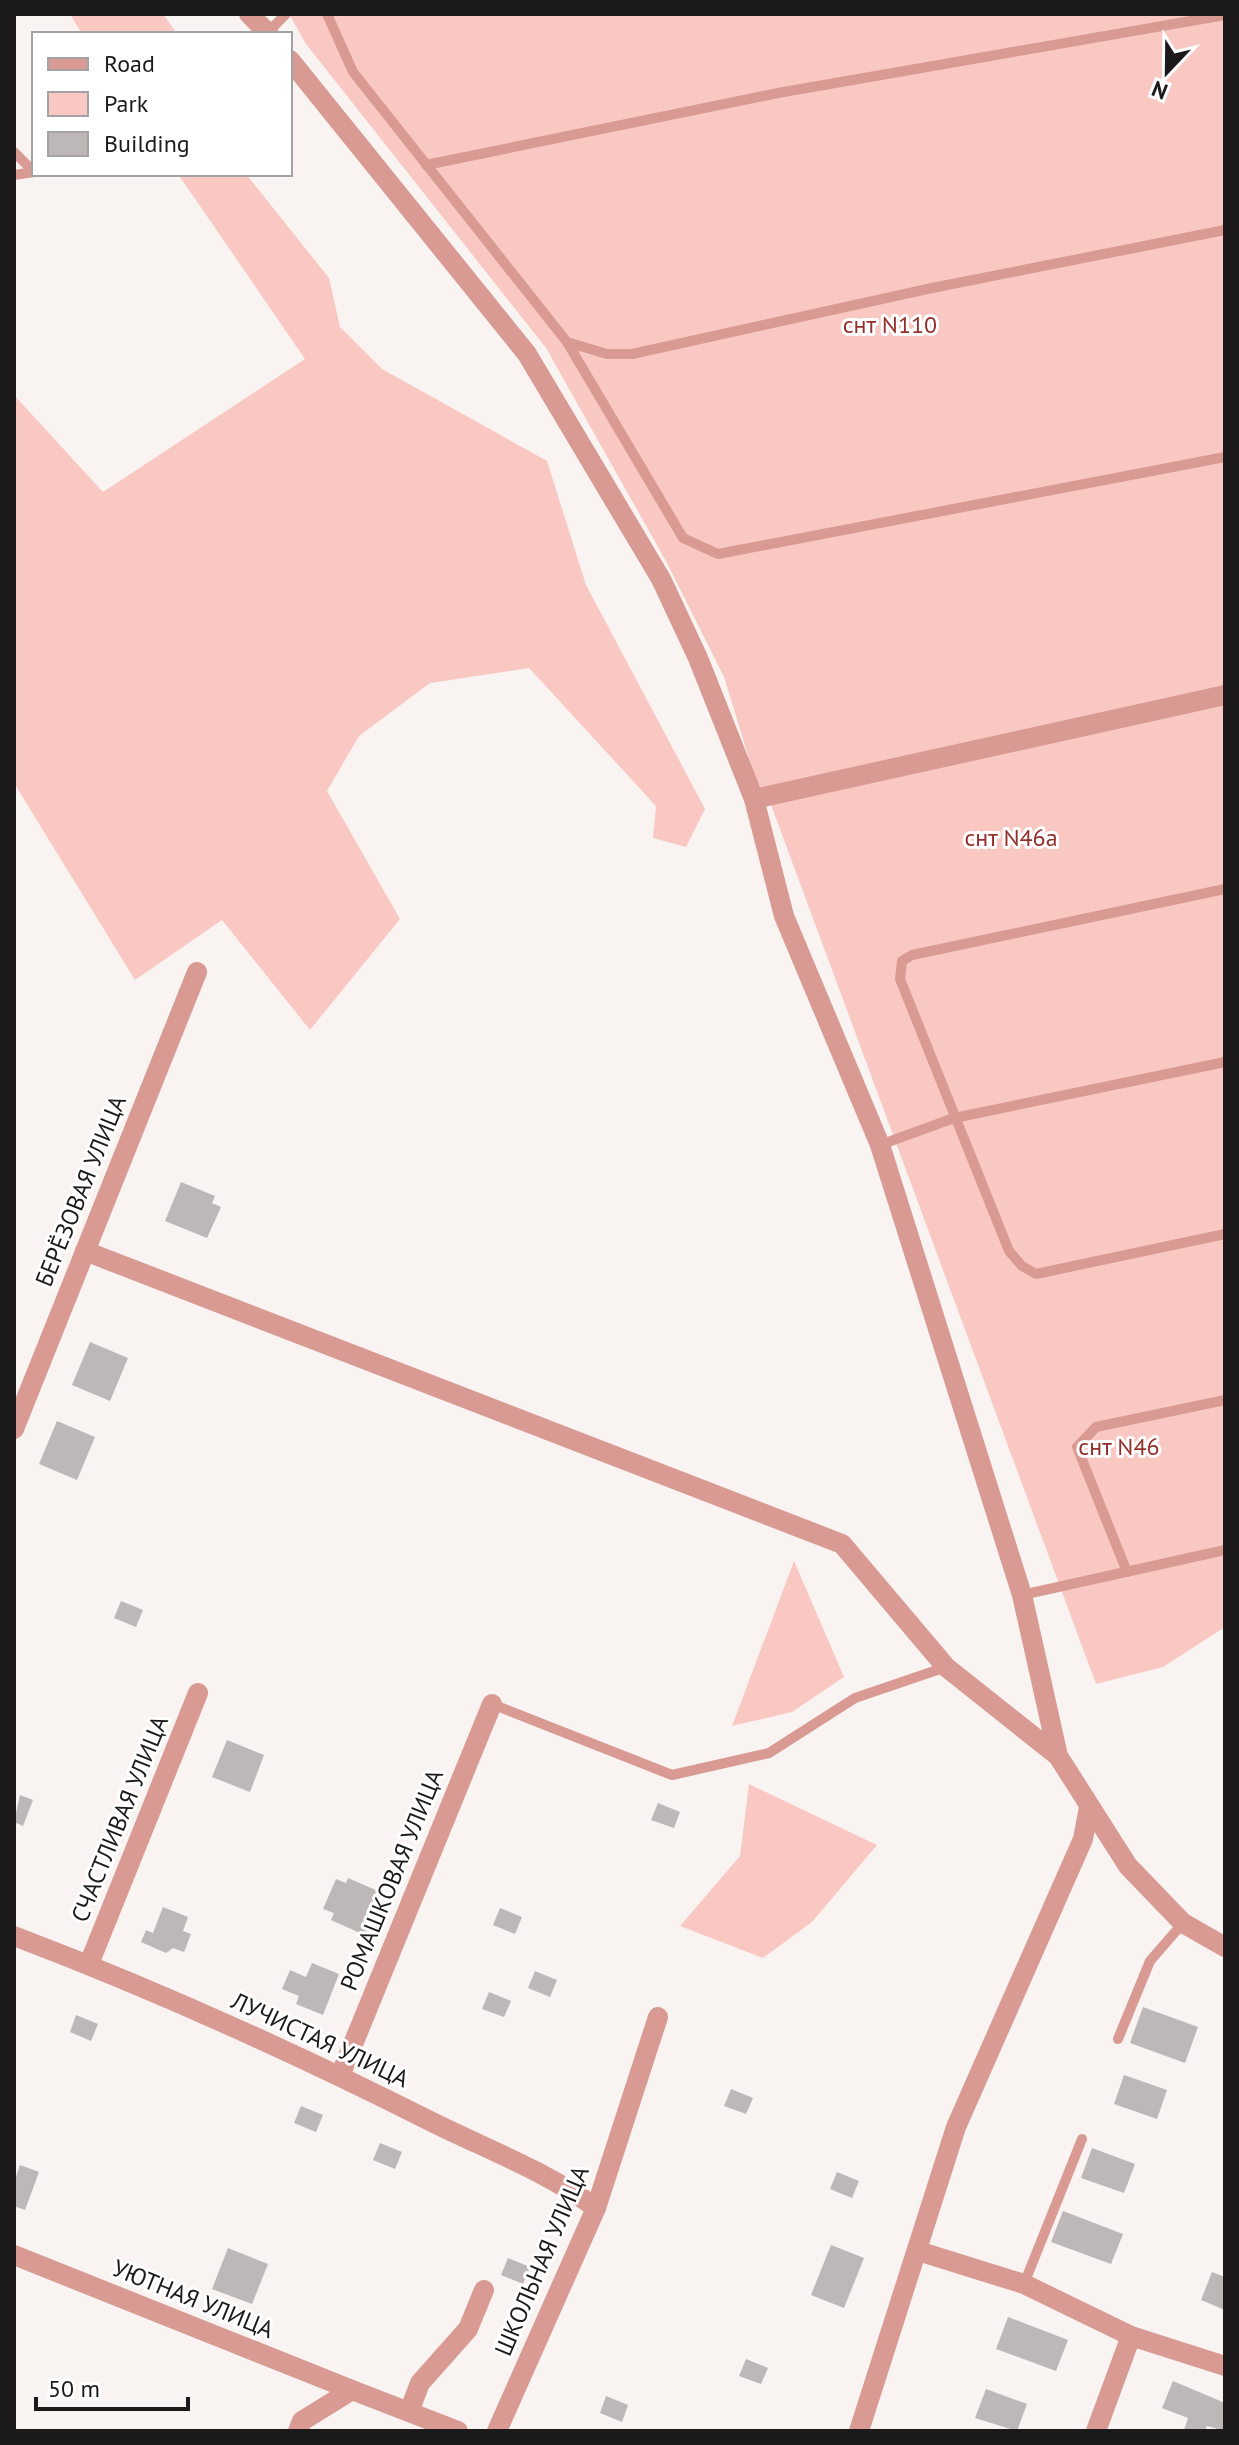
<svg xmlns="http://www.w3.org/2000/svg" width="1239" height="2445" font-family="'PT Sans',sans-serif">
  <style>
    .green { fill: #fac8c2 }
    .building { fill: #bdb7b7 }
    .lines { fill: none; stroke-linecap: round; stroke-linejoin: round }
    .service { stroke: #d89a93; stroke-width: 10 }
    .minor { stroke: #d89a93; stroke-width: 20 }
    .labels { text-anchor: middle; stroke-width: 6; stroke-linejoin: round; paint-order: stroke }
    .park-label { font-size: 24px; fill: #942f2b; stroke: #fff }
    .street-label { font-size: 24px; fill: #1b1919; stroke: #fff }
  </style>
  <rect width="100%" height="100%" fill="#f9f3f2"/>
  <g class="green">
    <path d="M70,14H163L177,34H82Z"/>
    <path d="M289,14H1225V1627L1163,1667L1096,1684L770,802L755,778L724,677L667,563L546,348L306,44Z"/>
    <path d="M178,174H246L329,278L340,327L382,369L547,461L586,585L705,809L686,847L653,838L656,806L529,668L430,683L359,736L327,791L400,919L310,1030L222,920L135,980L14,783V395L103,492L305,359Z"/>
    <path d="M794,1561L844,1677L792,1712L732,1726Z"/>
    <path d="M749,1784L877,1845L812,1922L763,1958L680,1926L740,1856Z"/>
  </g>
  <g class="building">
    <path d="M181,1182L215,1196L212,1203L221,1207L207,1238L165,1221Z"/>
    <path d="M90,1342L128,1358L110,1401L72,1385Z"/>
    <path d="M57,1421L95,1437L77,1480L39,1464Z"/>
    <path d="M121,1601L143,1610L136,1627L114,1618Z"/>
    <path d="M227,1740L264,1755L250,1792L212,1777Z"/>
    <path d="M20,1795L33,1800L23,1826L14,1822Z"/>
    <path d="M658,1803L680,1812L674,1828L651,1820Z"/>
    <path d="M348,1878L378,1891L366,1921L374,1924L369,1937L331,1920L334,1913L323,1909L336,1879L346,1883Z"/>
    <path d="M163,1907L188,1917L183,1931L191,1934L184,1952L173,1948L166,1953L141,1942L146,1930L153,1933Z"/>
    <path d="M500,1908L522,1917L515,1934L493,1925Z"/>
    <path d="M312,1963L339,1974L323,2015L296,2004L299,1996L282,1989L290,1970L306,1977Z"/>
    <path d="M535,1971L557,1980L550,1997L528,1988Z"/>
    <path d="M489,1992L511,2001L504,2017L482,2009Z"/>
    <path d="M1143,2007L1198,2027L1185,2063L1130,2043Z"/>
    <path d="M76,2015L98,2024L91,2041L70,2032Z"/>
    <path d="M1124,2075L1167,2090L1157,2119L1114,2104Z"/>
    <path d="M731,2089L753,2098L746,2114L724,2106Z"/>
    <path d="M301,2106L323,2115L316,2132L294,2123Z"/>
    <path d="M380,2143L402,2152L395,2169L373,2160Z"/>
    <path d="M1092,2148L1135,2164L1124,2193L1081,2178Z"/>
    <path d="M20,2165L39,2172L25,2210L14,2206V2182Z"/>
    <path d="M837,2172L859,2181L852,2198L830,2189Z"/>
    <path d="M1063,2211L1123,2234L1111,2264L1051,2242Z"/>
    <path d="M831,2245L864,2258L844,2308L811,2295Z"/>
    <path d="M228,2248L268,2264L252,2304L212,2289Z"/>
    <path d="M508,2258L530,2267L523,2284L501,2275Z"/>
    <path d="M1212,2272L1225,2277V2310L1201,2300Z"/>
    <path d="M1008,2317L1068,2340L1056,2371L996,2349Z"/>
    <path d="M746,2359L768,2368L761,2384L739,2376Z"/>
    <path d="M1173,2381L1225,2403V2431L1207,2426L1205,2431L1184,2430L1188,2418L1162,2408Z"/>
    <path d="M986,2389L1027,2404L1017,2431L975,2418Z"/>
    <path d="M606,2396L628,2405L622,2422L600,2413Z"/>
  </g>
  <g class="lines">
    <g class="service">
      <path d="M327,14L353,72L567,342L683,538L718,554L1225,457"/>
      <path d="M268,32L286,14"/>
      <path d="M14,152L34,172"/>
      <path d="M426,165L778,93L1225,15"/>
      <path d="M14,175L34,172"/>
      <path d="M567,342L607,354H632L932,288L1225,230"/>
      <path d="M1225,889L912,955L902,961L900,979L1009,1251L1022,1266L1036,1274L1225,1234"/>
      <path d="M880,1145L954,1118L1225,1062"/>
      <path d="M1127,1572L1077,1447L1096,1427L1225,1400"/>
      <path d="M1022,1595L1225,1550"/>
      <path d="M492,1704L672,1775L769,1753L855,1698L946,1667"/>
      <path d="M1118,2039L1150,1961L1183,1923"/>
      <path d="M1024,2284L1082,2139"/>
    </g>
    <g class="minor">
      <path d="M249,14L269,34"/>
      <path d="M290,60L527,354L661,579L698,658L754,799L784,916L880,1145L1022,1595L1058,1756L1128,1866L1183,1923L1225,1947"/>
      <path d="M754,799L1225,695"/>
      <path d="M85,1251L842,1544L946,1667L1058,1756"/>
      <path d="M14,1429L197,972"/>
      <path d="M14,1936C156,1990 295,2053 430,2121C486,2149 546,2171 596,2208"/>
      <path d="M89,1964L198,1693"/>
      <path d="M340,2076L492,1704"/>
      <path d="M918,2251L1024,2284L1131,2336L1225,2366"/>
      <path d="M14,2255L352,2390"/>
      <path d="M409,2412L420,2383L468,2329L484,2290"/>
      <path d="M298,2431L302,2421L352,2390L458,2431"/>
      <path d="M497,2431L596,2208L658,2017"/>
      <path d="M859,2431L956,2127L1083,1839L1089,1807"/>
      <path d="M1096,2431L1131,2336"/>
    </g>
  </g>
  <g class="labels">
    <g class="park-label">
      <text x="890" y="333">снт N110</text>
      <text x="1011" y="846">снт N46а</text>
      <text x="1119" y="1455">снт N46</text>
    </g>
    <g class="street-label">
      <text transform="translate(81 1191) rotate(-68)" y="8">БЕРЁЗОВАЯ УЛИЦА</text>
      <text transform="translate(120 1819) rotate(-68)" y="8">СЧАСТЛИВАЯ УЛИЦА</text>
      <text transform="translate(392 1880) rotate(-68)" y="8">РОМАШКОВАЯ УЛИЦА</text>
      <text transform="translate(320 2040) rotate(25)" y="8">ЛУЧИСТАЯ УЛИЦА</text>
      <text transform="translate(542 2261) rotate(-67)" y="8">ШКОЛЬНАЯ УЛИЦА</text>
      <text transform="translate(193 2299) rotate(22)" y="8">УЮТНАЯ УЛИЦА</text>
    </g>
  </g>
  <rect width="1239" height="2445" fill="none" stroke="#1b1919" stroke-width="32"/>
  <rect x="32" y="32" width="260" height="144" fill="#ffffff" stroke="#a4a3a3" stroke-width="2"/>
  <rect x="48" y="58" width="40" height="12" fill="#d89a93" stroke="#a4a3a3" stroke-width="2"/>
  <text x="104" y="72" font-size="24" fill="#1b1919">Road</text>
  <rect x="48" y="92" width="40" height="24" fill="#fac8c2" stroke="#a4a3a3" stroke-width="2"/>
  <text x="104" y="112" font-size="24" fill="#1b1919">Park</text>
  <rect x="48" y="132" width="40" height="24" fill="#bdb7b7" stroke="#a4a3a3" stroke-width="2"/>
  <text x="104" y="152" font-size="24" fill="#1b1919">Building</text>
  <g transform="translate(1167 72) rotate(202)" stroke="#ffffff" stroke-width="6" paint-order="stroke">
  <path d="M0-6L14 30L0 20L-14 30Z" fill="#1b1919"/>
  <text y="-12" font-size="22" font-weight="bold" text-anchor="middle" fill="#1b1919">N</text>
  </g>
  <path d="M36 2397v12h152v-12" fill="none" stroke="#1b1919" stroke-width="4"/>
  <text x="48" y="2397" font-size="24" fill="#1b1919" stroke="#ffffff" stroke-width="6" paint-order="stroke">50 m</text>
</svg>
